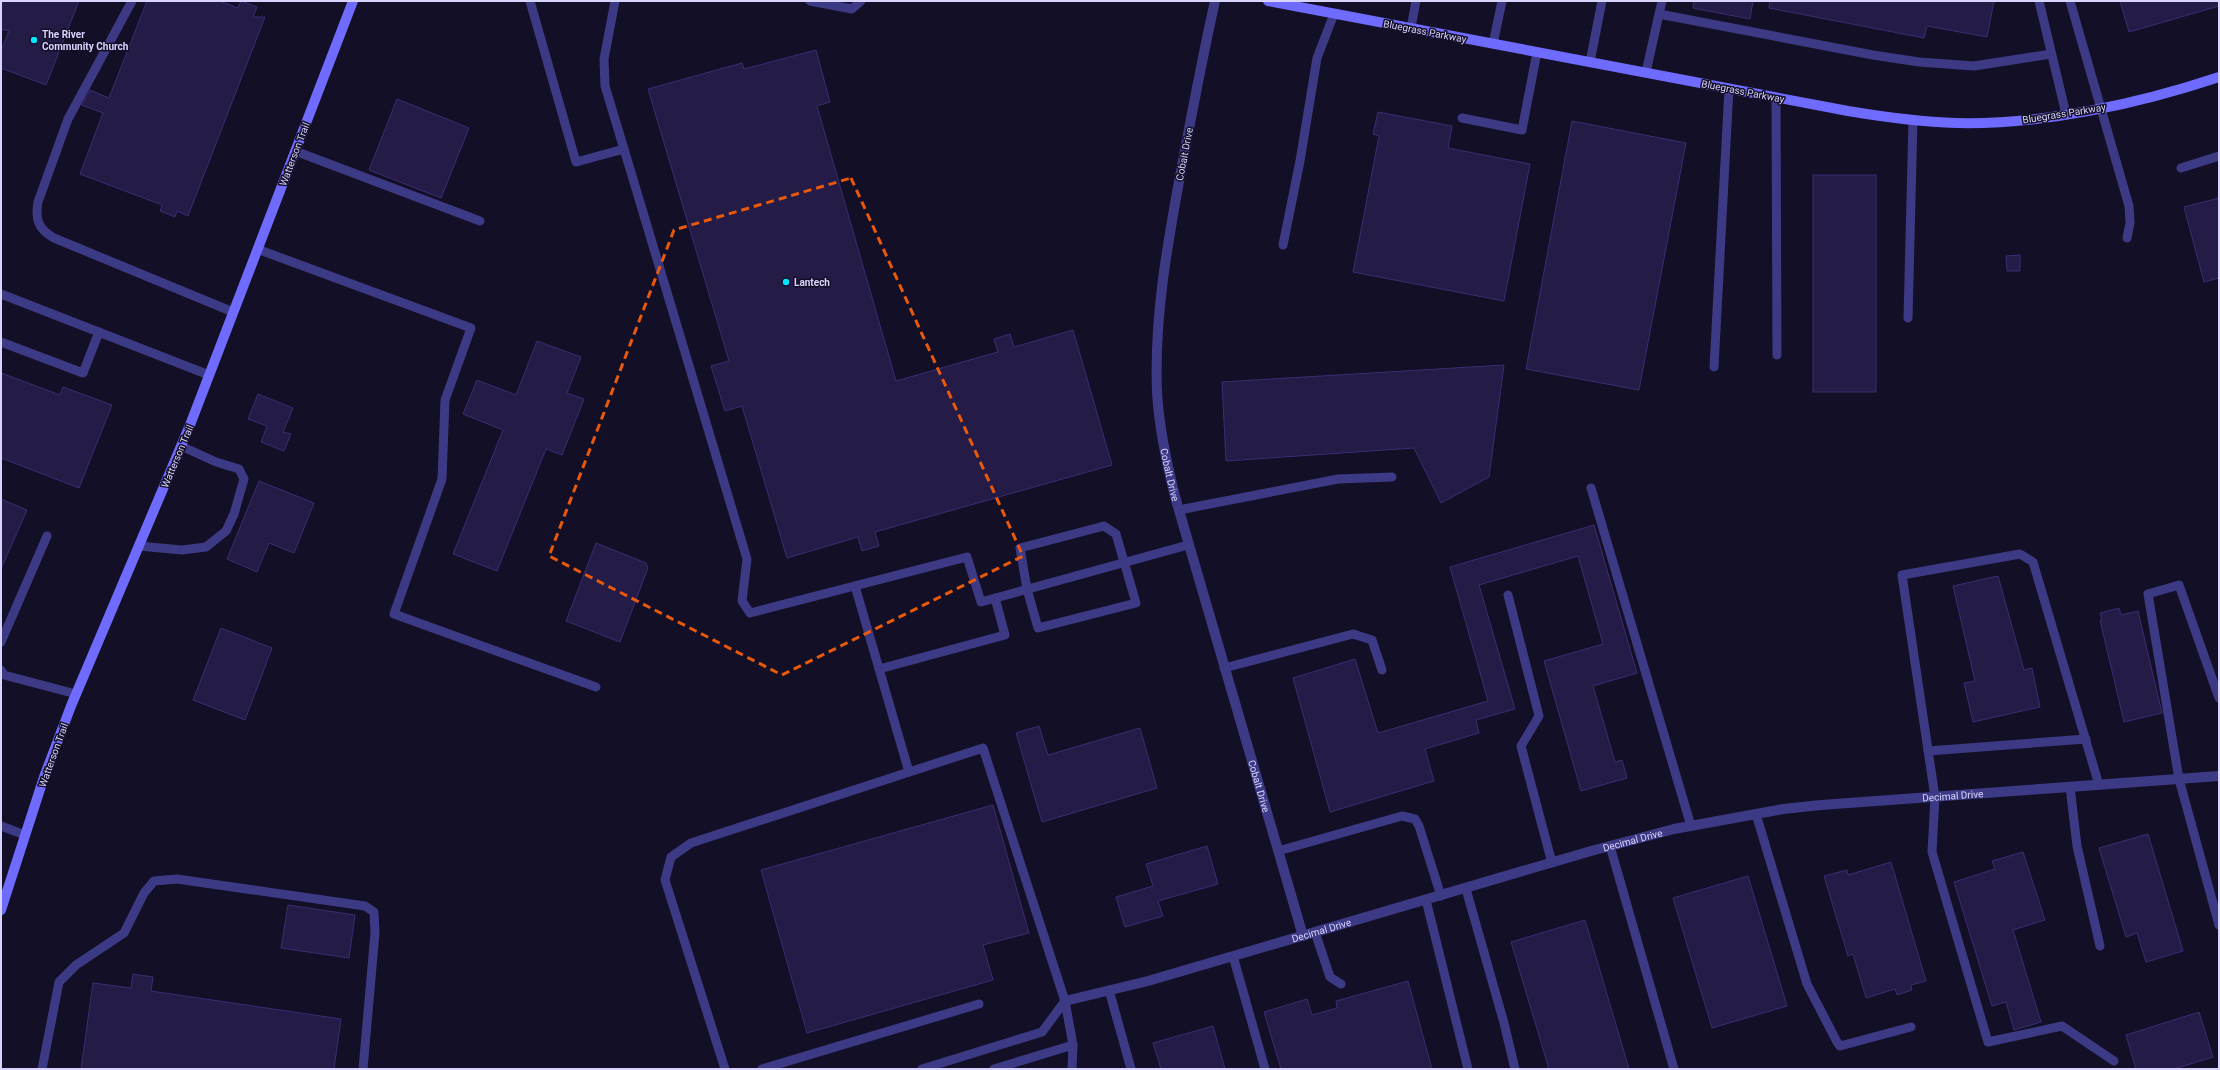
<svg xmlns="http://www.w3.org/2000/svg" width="2220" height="1070" font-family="Roboto,sans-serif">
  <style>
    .building { fill: #241b47; stroke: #3b2d73 }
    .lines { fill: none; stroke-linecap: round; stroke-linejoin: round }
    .lane { stroke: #3d3a85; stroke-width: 9 }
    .street { stroke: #3d3a85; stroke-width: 10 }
    .secondary { stroke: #6f6bff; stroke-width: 10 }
    .marked { fill: none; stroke: #e8590c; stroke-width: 3; stroke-dasharray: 8 5; stroke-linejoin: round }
    .poi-dot { fill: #00e5ff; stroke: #130f26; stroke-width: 1.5 }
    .labels { text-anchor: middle; stroke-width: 3; stroke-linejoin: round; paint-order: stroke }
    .street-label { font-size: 10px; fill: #d9d4ff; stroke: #130f26 }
    .poi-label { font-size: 10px; font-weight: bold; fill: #d9d4ff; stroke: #130f26; text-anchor: start }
  </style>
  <rect width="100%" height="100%" fill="#130f26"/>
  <g class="building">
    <path d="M1,1H79L46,85L1,68V51L9,31L1,29Z"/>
    <path d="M147,1H219L238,8L241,1L257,7L253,17H265L188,216L177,211L175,217L160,211L162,205L80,174L103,113L82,105L90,90L109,98Z"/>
    <path d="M1694,1H1753L1750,19L1693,8Z"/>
    <path d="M1770,1H1994L1987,37L1927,26L1924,38L1769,8Z"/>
    <path d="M2120,1H2219V6L2129,32Z"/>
    <path d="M816,50L830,102L817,106L896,381L998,352L994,339L1010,334L1014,347L1073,330L1112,465L875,532L879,546L862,551L858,537L787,558L742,406L725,411L711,366L729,361L648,89L742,63L744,69Z"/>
    <path d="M397,99L469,128L441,198L369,170Z"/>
    <path d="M1378,112L1452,126L1448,148L1530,164L1504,301L1353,272L1379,136L1373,134Z"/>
    <path d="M1572,121L1686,143L1639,390L1526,369Z"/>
    <rect x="1813" y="175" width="63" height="217"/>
    <path d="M2219,198V278L2204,282L2184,207Z"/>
    <path d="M2020,255V271H2007L2006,256Z"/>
    <path d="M537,341L581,357L567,393L584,399L562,455L546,449L497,571L453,554L503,430L463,414L477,380L516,395Z"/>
    <path d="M1504,365L1489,477L1441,503L1414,448L1226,461L1222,382Z"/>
    <path d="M1,373L60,395L63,387L112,405L79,488L1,458Z"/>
    <path d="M258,394L293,408L283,432L291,434L284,451L261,442L267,426L248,419Z"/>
    <path d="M259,481L314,503L294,553L269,543L257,572L227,559Z"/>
    <path d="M1,499L27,510L1,569Z"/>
    <path d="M1594,525L1637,673L1593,686L1615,762L1622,760L1627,778L1581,791L1544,661L1603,644L1578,556L1479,585L1515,709L1476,720L1479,733L1425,749L1434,781L1330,812L1293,678L1355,659L1378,733L1488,701L1450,567Z"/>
    <path d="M596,543L646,563L648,568L620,642L566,621Z"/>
    <path d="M1998,576L2024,670L2032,668L2040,707L1973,722L1964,683L1975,681L1953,586Z"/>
    <path d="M2119,608L2121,615L2138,611L2162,713L2124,722L2100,620H2102L2100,613Z"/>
    <path d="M221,628L272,648L245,720L193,700Z"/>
    <path d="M1039,726L1048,755L1140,728L1157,788L1042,822L1016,733Z"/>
    <path d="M993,805L1029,933L983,945L993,980L807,1033L761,870Z"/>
    <path d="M2148,834L2183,951L2146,962L2137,933L2126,937L2099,848Z"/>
    <path d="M1207,846L1218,884L1158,901L1163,916L1125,927L1116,897L1153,886L1146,864Z"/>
    <path d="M2023,852L2045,920L2013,930L2041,1022L2014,1030L2006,1002L1992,1006L1954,882L1995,869L1992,861Z"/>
    <path d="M1891,862L1926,981L1911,985L1912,990L1897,995L1895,989L1866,998L1853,954L1848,956L1824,876L1847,870L1848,875Z"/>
    <path d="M1748,876L1787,1006L1712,1028L1673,898Z"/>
    <path d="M288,905L355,915L349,958L281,948Z"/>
    <path d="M1585,920L1604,984L1629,1069H1549L1511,942Z"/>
    <path d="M133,974L153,977L151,991L341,1019L334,1069H81L93,983L131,988Z"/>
    <path d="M1408,981L1432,1069H1281L1264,1012L1307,999L1312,1015L1337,1008L1336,1001Z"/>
    <path d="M2199,1012L2213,1057L2174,1069H2136L2126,1035Z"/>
    <path d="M1213,1026L1225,1069H1161L1153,1043Z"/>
  </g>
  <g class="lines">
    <g class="lane">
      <path d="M132,1L68,119L38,202C35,219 38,229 54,238L233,312"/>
      <path d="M530,1L576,162L624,149L747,559L742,601L750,613L967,557L981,602L1188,545"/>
      <path d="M615,1L604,59L605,86L624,149"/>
      <path d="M810,1L852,9L861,1"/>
      <path d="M2039,1L2066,114"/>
      <path d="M2070,1L2129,206L2130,223L2127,238"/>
      <path d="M1659,14L1873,55L1919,62L1974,66L2051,54"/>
      <path d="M1411,28L1416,1"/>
      <path d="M1493,44L1502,1"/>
      <path d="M1590,62L1602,1"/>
      <path d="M1646,72L1662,1"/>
      <path d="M1776,97L1777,355"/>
      <path d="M1462,118L1522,130L1537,52"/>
      <path d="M295,151L480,221"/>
      <path d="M2181,168L2219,156"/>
      <path d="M1283,245L1300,161L1317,58L1334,14"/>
      <path d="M257,249L471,328L445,400L442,479L394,614L596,687"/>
      <path d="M1,294L209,375"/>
      <path d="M1908,318L1913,120"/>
      <path d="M1,342L83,373L99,332"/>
      <path d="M1714,367L1729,88"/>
      <path d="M1591,488L1691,826"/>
      <path d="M1179,510L1338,479L1392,477"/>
      <path d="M1104,526L1116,534L1136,603L1038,628L1027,589L1020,548Z"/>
      <path d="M139,546L182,550L206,547L226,531L234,514L244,479L239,469L216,462L181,446"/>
      <path d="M855,586L909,772"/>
      <path d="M1508,595L1539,716L1521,746L1552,863"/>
      <path d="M1,642L47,536"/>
      <path d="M1224,668L1353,634L1372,640L1382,670"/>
      <path d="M879,669L1005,635L995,598"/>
      <path d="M1,670L4,675L76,694"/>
      <path d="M2219,698L2179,585L2148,594L2179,779L2219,925"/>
      <path d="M1928,751L2086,739"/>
      <path d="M2099,785L2033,562L2020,554L1902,575L1935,797L1932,852L1988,1042L2062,1026L2114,1061"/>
      <path d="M2070,787L2077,846L2100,946"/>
      <path d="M1756,814L1807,984L1837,1042L1840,1046L1911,1027"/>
      <path d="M1,826L25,835"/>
      <path d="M1610,846L1674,1069"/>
      <path d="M1278,851L1402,816L1415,819L1419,826L1441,896"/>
      <path d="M1466,889L1504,1023L1515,1069"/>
      <path d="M1426,900L1468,1069"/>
      <path d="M1315,932L1330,977L1341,984"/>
      <path d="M1233,956L1265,1069"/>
      <path d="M1109,990L1131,1069"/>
      <path d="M42,1069L59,982L76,965L124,933L144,893L154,881L177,879L365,906L374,912L375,933L363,1069"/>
      <path d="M725,1069L665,880L671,857L691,843L983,748L1065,1001L1073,1045L1072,1069"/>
      <path d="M762,1069L979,1004"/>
      <path d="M922,1069L1042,1032L1065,1001"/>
      <path d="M994,1069L1073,1045"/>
    </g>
    <g class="street">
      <path id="s1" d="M1215,1C1202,59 1191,118 1180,176C1167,247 1154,319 1157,392C1159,428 1167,465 1176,500L1303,936"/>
      <path id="s2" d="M1065,1001L1148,981L1591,851L1674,829L1783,809L1821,805L2219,776"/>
    </g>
    <g class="secondary">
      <path d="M1268,1L1848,111C1884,117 1920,122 1956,123C2042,125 2138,104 2219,77"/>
      <path d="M1,910L44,777L71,706L190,425L353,1"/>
    </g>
  </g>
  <path class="marked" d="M851,178L1023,556L782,675L549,556L674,230Z"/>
  <g class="poi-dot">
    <circle cx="34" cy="40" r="4"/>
    <circle cx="786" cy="282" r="4"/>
  </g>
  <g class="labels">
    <g class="street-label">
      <text transform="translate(1425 31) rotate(11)" y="4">Bluegrass Parkway</text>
      <text transform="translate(1743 91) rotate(11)" y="4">Bluegrass Parkway</text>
      <text transform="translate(2064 113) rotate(-9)" y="4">Bluegrass Parkway</text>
      <text transform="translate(294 154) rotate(-69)" y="4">Watterson Trail</text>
      <text transform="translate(1184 154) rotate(-79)" y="4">Cobalt Drive</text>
      <text transform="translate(177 456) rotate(-67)" y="4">Watterson Trail</text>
      <text dy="4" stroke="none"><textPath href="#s1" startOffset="480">Cobalt Drive</textPath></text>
      <text transform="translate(53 755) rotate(-70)" y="4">Watterson Trail</text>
      <text dy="4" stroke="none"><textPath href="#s1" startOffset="804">Cobalt Drive</textPath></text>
      <text dy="4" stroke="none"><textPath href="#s2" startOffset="914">Decimal Drive</textPath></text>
      <text dy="4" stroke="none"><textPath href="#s2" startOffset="590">Decimal Drive</textPath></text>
      <text dy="4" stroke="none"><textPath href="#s2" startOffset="266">Decimal Drive</textPath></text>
    </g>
    <g class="poi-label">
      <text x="42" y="38">The River<tspan x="42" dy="12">Community Church</tspan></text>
      <text x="794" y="286">Lantech</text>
    </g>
  </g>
  <rect width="2220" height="1070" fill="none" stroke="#d9d4ff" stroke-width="4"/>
</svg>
